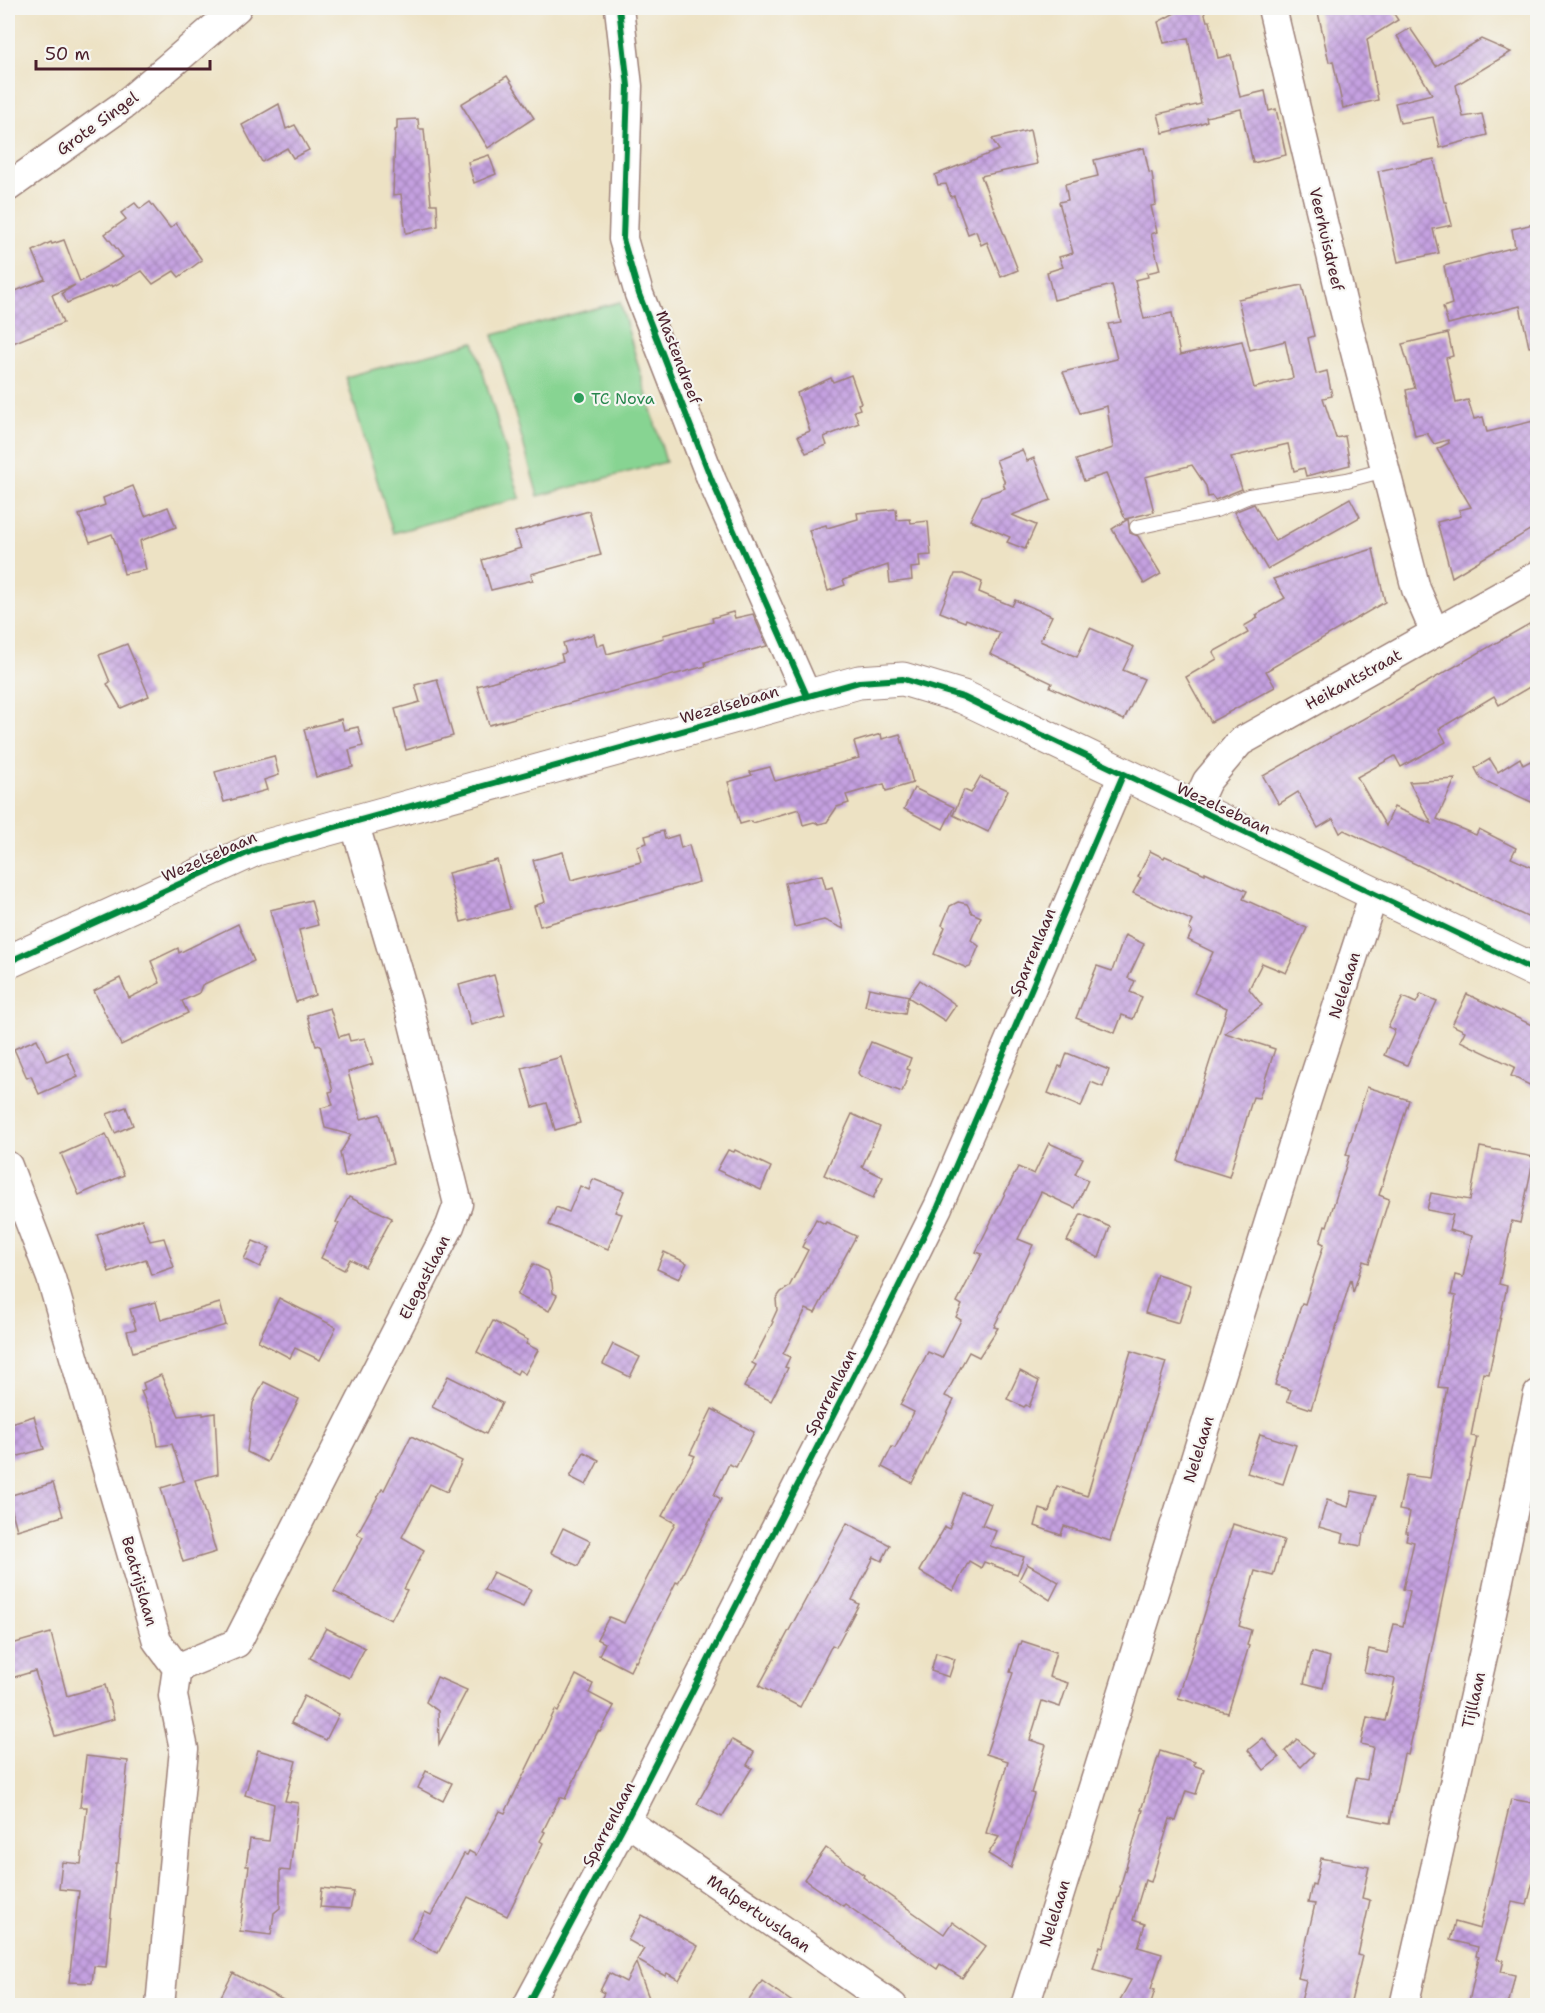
<svg xmlns="http://www.w3.org/2000/svg" width="1545" height="2013" font-family="'Shantell Sans',sans-serif">
  <style>
    .pitch { fill: #87d492; stroke: #687a5e; stroke-width: 1.5 }
    .building { fill: url(#building-cross-hatch) }
    .lines { fill: none; stroke-linecap: round; stroke-linejoin: round }
    .service-casing { stroke: #9c8078; stroke-width: 16 }
    .minor-casing { stroke: #9c8078; stroke-width: 31 }
    .tertiary-casing { stroke: #9c8078; stroke-width: 35 }
    .service { stroke: #fff; stroke-width: 14 }
    .minor { stroke: #fff; stroke-width: 28 }
    .tertiary { stroke: #fff; stroke-width: 33 }
    .cycleway-casing { stroke: #f6f6f2; stroke-width: 10 }
    .cycleway { stroke: #00873e; stroke-width: 6 }
    .leisure-dot { fill: #2e9e5b; stroke: #f6f6f2; stroke-width: 2 }
    .labels { text-anchor: middle; stroke-width: 4.5; stroke-linejoin: round; paint-order: stroke }
    .street-label { font-size: 16px; fill: #4a1f2b; stroke: #f6f6f2 }
    .leisure-label { font-size: 16px; fill: #27864d; stroke: #f6f6f2; text-anchor: start }
  </style>
  <defs>
    <pattern id="building-cross-hatch" width="8" height="8" patternUnits="userSpaceOnUse" patternTransform="scale(1.5)"><rect width="8" height="8" fill="#c5a1e1"/><path d="M0 0l8 8M0 8l8-8" fill="none" stroke="#a283b7"/></pattern>
  </defs>
  <rect width="100%" height="100%" fill="#f6f6f2"/>
  <filter id="ink" filterUnits="userSpaceOnUse"><feTurbulence type="fractalNoise" baseFrequency=".0167" numOctaves="2"/><feDisplacementMap in="SourceGraphic" scale="12" xChannelSelector="R" yChannelSelector="G"/><feConvolveMatrix kernelMatrix="1 2 1 2 8 2 1 2 1" color-interpolation-filters="sRGB"/></filter>
  <filter id="wash" filterUnits="userSpaceOnUse"><feTurbulence type="fractalNoise" baseFrequency=".008" numOctaves="4" result="noise"/><feDisplacementMap in="SourceGraphic" scale="24" xChannelSelector="R" yChannelSelector="G"/><feGaussianBlur stdDeviation="1.35" result="paint"/><feColorMatrix in="noise" values="0 0 0 0 0 0 0 0 0 0 0 0 0 0 0 0 0 1.4 0 .05"/><feComposite in="paint" operator="in"/></filter>
  <g filter="url(#wash)">
    <rect width="100%" height="100%" fill="#ede2c4"/>
    <g class="pitch">
      <path d="M620,302L666,462L538,496L493,335Z"/>
      <path d="M474,342L520,498L393,533L346,377Z"/>
    </g>
    <g id="blocks">
      <g class="building">
        <path d="M1184,8H1203L1207,21H1210L1218,58L1231,55L1240,97L1265,91L1269,111L1276,109L1286,155L1253,163L1241,109L1206,117L1207,121L1199,124L1163,133L1158,114L1201,104L1188,38L1164,43L1158,22Z"/>
        <path d="M1317,8H1390L1398,20L1367,39L1378,100L1343,108L1333,61L1329,62Z"/>
        <path d="M1410,28L1436,66L1481,39L1511,52L1456,85L1463,117L1482,114L1487,135L1440,148L1433,117L1400,123L1395,103L1432,94L1397,36Z"/>
        <path d="M507,76L534,118L488,148L461,104Z"/>
        <path d="M279,104L286,129L295,125L309,150L293,158L287,148L262,162L242,125Z"/>
        <path d="M418,119L419,129H424L431,204H437L438,226L406,233L401,194L393,195L395,130L397,129V120Z"/>
        <path d="M1030,130L1037,164L981,176L1018,270L1001,277L987,242L981,245L976,231L968,234L954,196L951,197L946,184L938,185L935,175L999,150L992,139Z"/>
        <path d="M1144,148L1149,172L1152,173L1156,205L1151,206L1157,232L1151,234L1160,270L1147,273L1148,277L1135,280L1144,319L1172,313L1180,355L1242,341L1254,388L1293,378L1285,341L1250,350L1238,299L1302,285L1314,336L1308,338L1316,374L1327,371L1332,396L1323,398L1336,438L1345,436L1350,465L1306,476L1304,468L1294,471L1288,444L1231,457L1242,489L1215,500L1212,496L1208,497L1206,486L1192,465L1145,477L1154,512L1125,519L1106,474L1084,481L1076,460L1113,448L1107,406L1080,413L1063,372L1117,359L1108,324L1121,322L1112,285L1054,300L1047,272L1063,267L1059,257L1073,253L1059,202L1068,200L1065,184L1098,176L1094,160Z"/>
        <path d="M489,155L496,174L474,183L468,162Z"/>
        <path d="M1434,159L1444,202H1446L1452,225L1433,229L1439,253L1398,262L1378,171Z"/>
        <path d="M150,202L170,228L176,223L202,260L179,277L174,271L153,284L142,271L112,287L111,285L67,303L62,293L75,285L52,295L63,323L8,345V294L45,279L33,251L51,242L52,244L64,240L80,282L123,257L105,234L126,219L121,213L135,203L140,209Z"/>
        <path d="M1538,223V346L1529,347L1520,306L1448,324L1443,307L1452,304L1444,266L1515,247L1512,229Z"/>
        <path d="M1448,333L1453,356L1446,358L1456,403L1468,400L1474,419L1483,417L1487,432L1538,420V525L1452,577L1437,522L1461,516L1459,510L1471,507L1437,449L1449,443L1448,440L1434,444L1427,433L1415,436L1406,390L1415,388L1402,344Z"/>
        <path d="M851,375L861,403L858,404L860,409L854,411L859,423L824,437L827,445L806,453L798,436L810,431L797,393L831,378L833,382Z"/>
        <path d="M1022,450L1027,461L1034,458L1051,500L1012,515L1036,525L1025,549L1007,542L1010,537L970,520L982,496L1005,488L1003,483H1005L996,460Z"/>
        <path d="M133,486L145,516L168,507L176,527L140,541L146,570L124,574L119,552L112,534L90,542L79,515L105,505L103,498Z"/>
        <path d="M1350,498L1360,517L1267,569L1234,512L1254,504L1275,541Z"/>
        <path d="M896,509L897,520L910,519L911,523L928,521L931,555L919,556L920,567L911,568L912,580L890,583L888,565L843,580L845,585L828,591L809,530L826,525L827,528L858,519L857,513Z"/>
        <path d="M589,511L601,555L531,574L533,580L491,590L482,560L521,548L515,532Z"/>
        <path d="M1128,519L1130,533L1138,536L1161,574L1144,584L1112,529Z"/>
        <path d="M1373,549L1385,602L1266,671L1275,687L1211,722L1186,677L1217,659L1213,652L1248,633L1244,626L1258,618L1256,615L1285,598L1273,579Z"/>
        <path d="M955,574H963L982,582L979,592L1012,606L1015,600L1052,616L1040,641L1077,657L1090,628L1134,647L1123,670L1144,679L1124,720L1050,687L1052,683L990,654L1000,633L966,619L965,622L940,612Z"/>
        <path d="M733,612L735,618L753,614L767,646L705,662L706,666L489,725L477,686L563,661L561,654L566,653L563,643L594,634L597,646L604,644L607,654L664,638L663,635L713,622L712,618Z"/>
        <path d="M1538,619V682L1499,705L1494,696L1439,729L1446,742L1401,767L1395,756L1357,777L1386,826L1394,807L1432,824L1409,782L1455,779L1437,819L1476,835L1479,829L1516,848L1511,858L1538,870V922L1344,830L1340,833L1333,819L1318,828L1298,792L1279,804L1263,776Z"/>
        <path d="M127,644L149,696L121,708L107,684L110,682L99,655Z"/>
        <path d="M437,679L453,736L406,750L395,709L420,702L415,685Z"/>
        <path d="M341,719L344,730L358,727L363,746L349,750L353,767L316,777L304,729Z"/>
        <path d="M881,734L882,739L900,734L913,783L886,791L884,784L846,795L849,803L837,807L827,822L819,824L814,822L803,825L799,809L753,823L751,821L740,824L728,782L752,775L750,772L770,767L775,781L859,758L854,742Z"/>
        <path d="M274,756L279,775L264,780L267,790L224,802L215,772Z"/>
        <path d="M1538,757V805L1481,779L1475,768L1490,759L1498,772L1520,758L1523,765Z"/>
        <path d="M980,777L1008,790L988,832L953,815L964,790L971,793Z"/>
        <path d="M914,788L954,807L943,829L904,809Z"/>
        <path d="M663,831L665,839L678,835L681,848L689,845L699,882L540,926L534,906L545,902L533,860L563,852L571,880L641,862L637,846L647,843L645,836Z"/>
        <path d="M1150,851L1164,858L1165,856L1205,874V872L1247,891L1243,899L1307,928L1286,973L1262,963L1249,989L1262,1005L1225,1033L1275,1049L1259,1098L1253,1097L1229,1177L1178,1161L1227,1008L1194,993L1213,952L1188,940L1192,931L1189,929L1193,921L1133,893L1141,878L1138,877Z"/>
        <path d="M497,860L510,909L461,922L448,873Z"/>
        <path d="M822,875L826,889L832,887L844,929L824,920L794,927L785,883Z"/>
        <path d="M311,900L318,925L299,930L315,995L296,1002L289,980L270,910Z"/>
        <path d="M958,902L967,904L972,913L981,917L971,940L979,946L970,967L967,968L934,954L945,927L942,925L950,906Z"/>
        <path d="M238,924L254,961L202,985L199,993L182,1001L188,1013L121,1045L94,991L120,978L129,998L160,983L151,961L178,948L179,953Z"/>
        <path d="M1125,935L1144,944L1128,978L1135,981L1130,992L1142,997L1133,1019L1122,1015L1115,1033L1076,1018L1097,966L1112,971Z"/>
        <path d="M494,975L505,1015L471,1025L459,985Z"/>
        <path d="M920,980L956,1005L945,1021L908,997L905,1014L865,1006L869,988L909,996Z"/>
        <path d="M1421,994L1437,1001L1407,1065L1384,1055L1395,1030L1388,1027L1403,997L1416,1003Z"/>
        <path d="M1467,994L1538,1028V1089L1511,1076L1515,1067L1460,1041L1465,1031L1452,1025Z"/>
        <path d="M330,1008L339,1037L348,1034L350,1041L365,1038L373,1064L348,1072L361,1119L380,1114L393,1163L345,1177L340,1153L351,1135L325,1128L321,1108L333,1105L329,1092L333,1091L320,1045L316,1046L307,1015Z"/>
        <path d="M37,1039L47,1061L67,1052L78,1077L39,1094L31,1076L27,1078L14,1049Z"/>
        <path d="M871,1042L911,1058L907,1069L910,1070L902,1092L860,1076L858,1073Z"/>
        <path d="M1067,1053L1109,1070L1103,1087L1091,1082L1081,1107L1048,1093L1059,1066L1062,1067Z"/>
        <path d="M561,1057L580,1123L555,1130L547,1103L533,1107L522,1068Z"/>
        <path d="M1367,1087L1409,1100L1379,1195L1389,1199L1369,1263L1363,1261L1353,1293L1351,1279L1311,1409L1287,1401L1291,1390L1275,1385L1302,1303L1305,1304L1324,1244L1320,1242L1325,1225L1327,1226L1349,1156L1346,1155Z"/>
        <path d="M126,1107L133,1125L115,1133L107,1114Z"/>
        <path d="M852,1114L880,1127L862,1167L883,1177L873,1198L824,1175Z"/>
        <path d="M106,1134L124,1175L79,1195L61,1154Z"/>
        <path d="M1049,1143L1083,1158L1075,1174L1088,1180L1075,1208L1041,1192L1018,1239L1033,1245L994,1327L998,1328L979,1357L969,1352L945,1396L954,1400L912,1483L882,1467L892,1447L895,1448L914,1412L900,1405L928,1352L942,1358L961,1320L956,1317L962,1305L957,1302L982,1254L976,1252L1018,1167L1034,1174Z"/>
        <path d="M1480,1147L1534,1157L1520,1223L1512,1221L1499,1284L1507,1286L1489,1374L1483,1373L1471,1436L1477,1437L1419,1708L1408,1755L1404,1754L1390,1823L1348,1815L1356,1778L1367,1780L1373,1747L1361,1744L1367,1717L1385,1721L1395,1679L1364,1672L1369,1649L1387,1653L1394,1624L1403,1626L1410,1591L1403,1589L1414,1542L1406,1540L1408,1532H1406L1410,1512L1399,1510L1406,1475L1430,1478L1447,1388L1438,1387L1456,1296L1451,1295L1455,1275L1463,1277L1472,1236L1449,1230L1453,1215L1427,1210L1431,1193L1470,1200Z"/>
        <path d="M728,1150L734,1152L735,1150L771,1167L761,1190L717,1170Z"/>
        <path d="M593,1179L624,1191L615,1212L622,1214L608,1249L549,1225L556,1207L569,1212L580,1186L589,1190Z"/>
        <path d="M349,1197L392,1218L365,1267L350,1259L344,1270L321,1258L339,1223L336,1222Z"/>
        <path d="M1081,1214L1110,1227L1099,1258L1067,1241Z"/>
        <path d="M142,1219L150,1241L164,1238L174,1267L151,1275L146,1259L109,1272L97,1235Z"/>
        <path d="M816,1219L825,1224L826,1222L856,1236L815,1313L806,1309L783,1354L790,1357L785,1367L788,1368L771,1401L744,1387L756,1365L752,1363L773,1322L772,1321L777,1310L776,1299L781,1292L789,1287L808,1250L802,1247Z"/>
        <path d="M253,1241L270,1248L260,1267L244,1259Z"/>
        <path d="M664,1252L687,1263L679,1279L657,1269Z"/>
        <path d="M533,1264L548,1271L552,1283L553,1293L557,1295L549,1311L517,1295Z"/>
        <path d="M1157,1274L1191,1285L1179,1323L1145,1313Z"/>
        <path d="M279,1298L336,1327L320,1360L295,1348L290,1358L258,1341Z"/>
        <path d="M156,1302L161,1320L220,1303L226,1325L133,1352L127,1331L136,1329L130,1309Z"/>
        <path d="M493,1321L528,1340L526,1344L538,1350L525,1374L519,1370L517,1374L477,1352Z"/>
        <path d="M613,1344L640,1357L630,1377L603,1364Z"/>
        <path d="M1131,1351L1166,1362L1110,1541L1064,1526L1061,1535L1035,1526L1040,1509L1049,1512L1057,1486L1087,1496Z"/>
        <path d="M1020,1371L1039,1381L1029,1407L1026,1405L1024,1407L1007,1399Z"/>
        <path d="M161,1375L179,1416L203,1413V1415L215,1413L218,1474L195,1480L216,1552L183,1562L161,1488L184,1481L172,1444L158,1446L154,1422L141,1391L145,1389L143,1383Z"/>
        <path d="M448,1376L502,1403L486,1434L432,1407Z"/>
        <path d="M264,1382L299,1399L267,1462L247,1452L253,1403Z"/>
        <path d="M712,1409L754,1432L736,1467L729,1464L714,1495L721,1499L678,1583L676,1582L636,1662L635,1661L630,1671L599,1655L605,1643L597,1639L609,1617L624,1623L674,1525L675,1523L662,1516L695,1456L690,1454Z"/>
        <path d="M34,1416L44,1449L8,1459V1424Z"/>
        <path d="M1260,1434L1296,1445L1283,1484L1247,1473Z"/>
        <path d="M411,1436L462,1461L447,1492L430,1484L402,1537L424,1550L404,1589L407,1590L391,1620L334,1592L363,1537L357,1534L382,1489L384,1490Z"/>
        <path d="M584,1452L599,1460L586,1485L570,1477Z"/>
        <path d="M53,1483L63,1516L17,1530L8,1496Z"/>
        <path d="M1352,1491L1376,1496L1365,1533H1363L1361,1546L1342,1542L1344,1534L1319,1527L1327,1500L1348,1507Z"/>
        <path d="M962,1493L991,1504L982,1525L996,1531L990,1546L1024,1557L1017,1574L984,1562L981,1568L969,1561L953,1591L919,1571L945,1527L949,1529Z"/>
        <path d="M847,1523L890,1545L882,1561L874,1557L852,1600L859,1604L836,1647L832,1645L800,1707L759,1686Z"/>
        <path d="M1233,1524L1284,1540L1273,1576L1255,1571L1239,1626L1251,1630L1247,1645L1249,1646L1228,1713L1178,1698Z"/>
        <path d="M563,1528L590,1541L578,1566L551,1553Z"/>
        <path d="M1027,1564L1059,1582L1050,1600L1019,1580Z"/>
        <path d="M493,1572L531,1589L523,1607L484,1590Z"/>
        <path d="M326,1628L365,1648L349,1678L310,1658Z"/>
        <path d="M51,1633L67,1696L105,1685L114,1719L55,1736L35,1671L8,1679V1645Z"/>
        <path d="M1022,1641L1056,1652L1049,1677L1068,1683L1060,1707L1042,1701L1030,1740L1046,1745L1031,1793L1034,1794L1011,1868L988,1854L999,1837L986,1833L1008,1761L986,1754L1013,1673L1010,1672L1019,1644H1021Z"/>
        <path d="M1312,1652L1330,1657L1323,1688L1304,1683Z"/>
        <path d="M936,1653L955,1659L949,1677L931,1671Z"/>
        <path d="M576,1675L593,1684L589,1693L614,1706L600,1732L598,1731L565,1799L560,1797L543,1831L545,1832L540,1841L543,1843L507,1916L468,1897L438,1953L411,1939L425,1912L431,1915L464,1854L467,1855L469,1851L476,1855L500,1811L505,1813L555,1710L558,1712Z"/>
        <path d="M437,1677L467,1690L439,1744L438,1711L426,1702Z"/>
        <path d="M304,1696L339,1714L326,1740L291,1723Z"/>
        <path d="M1263,1738L1279,1758L1264,1770L1248,1750Z"/>
        <path d="M1297,1739L1314,1754L1301,1767L1285,1751Z"/>
        <path d="M732,1740L754,1752L747,1765L752,1768L722,1817L697,1804Z"/>
        <path d="M258,1750L296,1761L285,1801L298,1803L290,1871L280,1870V1908L274,1913L271,1935L240,1931L249,1866H246L250,1839L269,1841L274,1804L245,1795Z"/>
        <path d="M1160,1751L1195,1762L1193,1765L1204,1769L1196,1794L1186,1791L1176,1821L1170,1819L1151,1882L1145,1880L1133,1920L1145,1924L1138,1947L1162,1954L1151,1989L1155,1990L1150,2006H1131L1120,2000L1131,1980L1093,1969L1100,1946L1103,1947L1121,1888L1120,1887L1143,1810H1141Z"/>
        <path d="M86,1756L128,1761L118,1863H116L106,1967L94,1966L92,1983L69,1982L79,1891L59,1889L62,1862L81,1864L87,1807H80Z"/>
        <path d="M426,1771L452,1783L443,1801L418,1788Z"/>
        <path d="M1511,1799L1538,1804V1863L1527,1905L1512,1902L1497,1959L1504,1960L1501,1972L1515,1975L1508,2006H1468L1479,1957L1476,1956L1478,1947L1450,1940L1455,1922L1480,1929Z"/>
        <path d="M826,1848L864,1875L863,1877L944,1934L952,1922L986,1946L962,1978L940,1964L937,1969L845,1904L843,1906L804,1879Z"/>
        <path d="M1321,1858L1369,1867L1362,1898L1370,1900L1358,1955L1362,1956L1350,2006H1300L1306,1980L1298,1978L1315,1904L1308,1903L1312,1884L1315,1885Z"/>
        <path d="M322,1888L354,1892L350,1909L320,1907Z"/>
        <path d="M642,1915L698,1946L679,1980L667,1973L665,1976L637,1960L644,1949L628,1940Z"/>
        <path d="M636,1963L652,2006H598L604,1993L600,1991L609,1973L626,1982Z"/>
        <path d="M233,1973L294,2006H216Z"/>
        <path d="M762,1981L798,2006H745Z"/>
      </g>
    </g>
  </g>
  <g filter="url(#ink)">
    <use href="#blocks" fill-opacity="0" stroke="#9c8078" stroke-width="1.5"/>
    <g class="lines">
      <defs>
        <path id="service" d="M1137,527L1216,510L1249,496L1347,480L1385,470"/>
        <g id="minor">
          <path d="M619,8L628,86L623,239L639,294L712,481L807,696"/>
          <path d="M1272,8L1342,301L1416,589L1435,633"/>
          <path d="M8,187L125,104L237,8"/>
          <path d="M1194,809L1207,781L1240,742L1538,575"/>
          <path d="M8,1166L51,1278L157,1641L177,1668L173,1696L184,1749L160,2006"/>
          <path d="M177,1668L237,1643L450,1226L458,1204L410,1011L354,822"/>
          <path d="M626,1821L893,2006"/>
          <path d="M527,2006L626,1821L878,1328L938,1207L1123,775"/>
          <path d="M1025,2006L1304,1109L1374,893"/>
          <path d="M1404,2006L1484,1651L1538,1394"/>
        </g>
        <path id="tertiary" d="M8,962L256,849L859,682L903,679L963,697L1538,972"/>
      </defs>
      <use href="#service" class="service-casing"/>
      <use href="#minor" class="minor-casing"/>
      <use href="#tertiary" class="tertiary-casing"/>
      <use href="#service" class="service"/>
      <use href="#minor" class="minor"/>
      <use href="#tertiary" class="tertiary"/>
      <defs>
        <g id="cycleway">
          <path d="M619,8L628,86L623,239L639,294L712,481L807,696"/>
          <path d="M8,962L256,849L859,682L903,679L963,697L1538,972"/>
          <path d="M527,2006L626,1821L878,1328L938,1207L1123,775"/>
        </g>
      </defs>
      <use href="#cycleway" class="cycleway-casing"/>
      <use href="#cycleway" class="cycleway"/>
    </g>
  </g>
  <circle class="leisure-dot" cx="579" cy="398" r="6"/>
  <g class="labels">
    <g class="street-label">
      <text transform="translate(97 123) rotate(-36)" y="6">Grote Singel</text>
      <text transform="translate(1327 239) rotate(77)" y="6">Veerhuisdreef</text>
      <text transform="translate(679 357) rotate(69)" y="6">Mastendreef</text>
      <text transform="translate(1353 679) rotate(-29)" y="6">Heikantstraat</text>
      <text transform="translate(729 704) rotate(-16)" y="6">Wezelsebaan</text>
      <text transform="translate(1224 808) rotate(25)" y="6">Wezelsebaan</text>
      <text transform="translate(209 856) rotate(-24)" y="6">Wezelsebaan</text>
      <text transform="translate(1032 952) rotate(-67)" y="6">Sparrenlaan</text>
      <text transform="translate(1344 985) rotate(-72)" y="6">Nelelaan</text>
      <text transform="translate(424 1277) rotate(-63)" y="6">Elegastlaan</text>
      <text transform="translate(830 1392) rotate(-63)" y="6">Sparrenlaan</text>
      <text transform="translate(1198 1449) rotate(-73)" y="6">Nelelaan</text>
      <text transform="translate(140 1581) rotate(74)" y="6">Beatrijslaan</text>
      <text transform="translate(1473 1700) rotate(-77)" y="6">Tijllaan</text>
      <text transform="translate(608 1824) rotate(-62)" y="6">Sparrenlaan</text>
      <text transform="translate(759 1913) rotate(35)" y="6">Malpertuuslaan</text>
      <text transform="translate(1054 1913) rotate(-73)" y="6">Nelelaan</text>
    </g>
    <g class="leisure-label">
      <text x="591" y="404">TC Nova</text>
    </g>
  </g>
  <rect width="1545" height="2013" fill="none" stroke="#f6f6f2" stroke-width="30"/>
  <path d="M36 60v9h174v-9" fill="none" stroke="#4a1f2b" stroke-width="3"/>
  <text x="45" y="60" font-size="18" fill="#4a1f2b" stroke="#f6f6f2" stroke-width="4.5" paint-order="stroke">50 m</text>
</svg>
